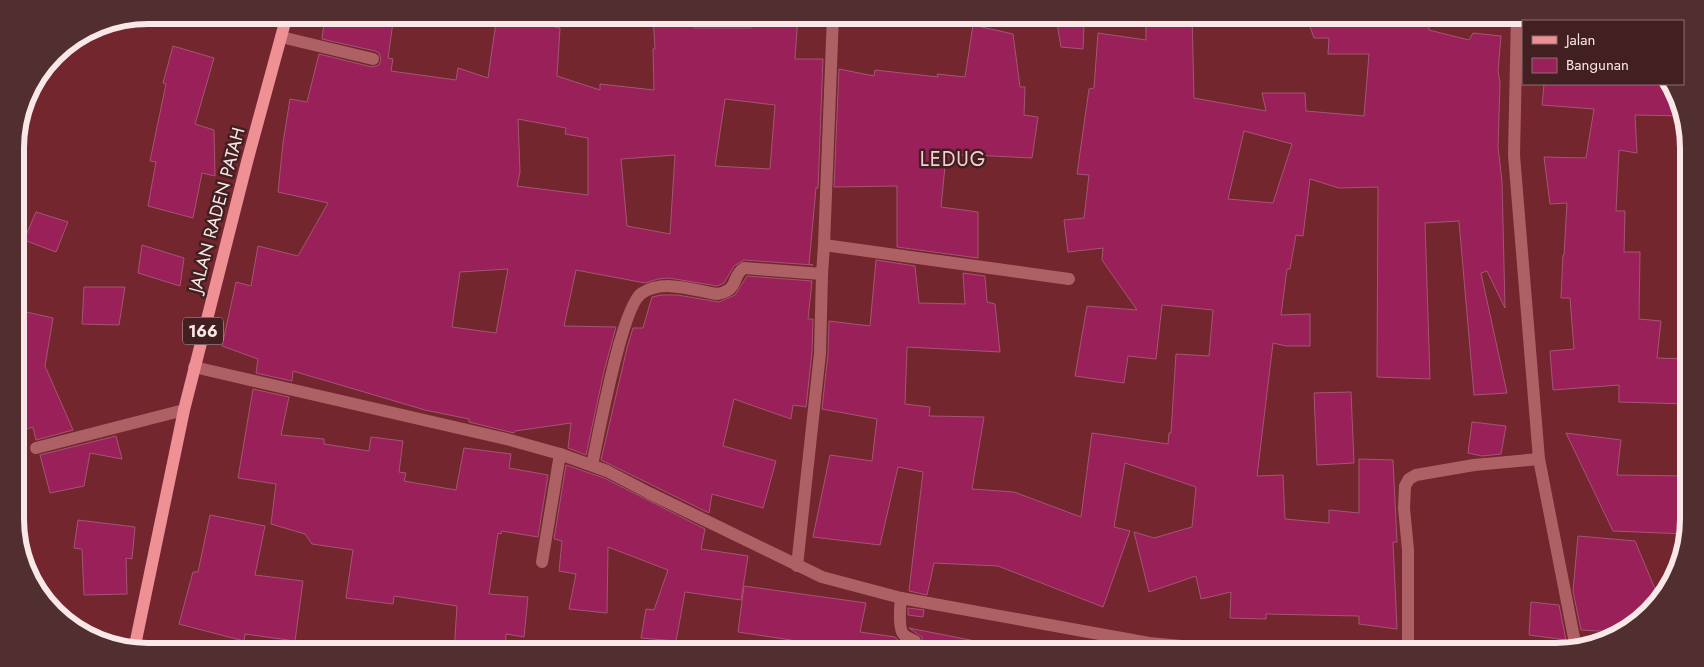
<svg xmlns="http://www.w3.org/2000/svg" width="1704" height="667" font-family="Jost,sans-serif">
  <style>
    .building { fill: #992059; stroke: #a45573; fill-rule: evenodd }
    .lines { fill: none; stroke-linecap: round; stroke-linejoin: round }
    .minor { stroke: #ae6165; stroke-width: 12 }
    .major { stroke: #ee9094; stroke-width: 12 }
    .labels { text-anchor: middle; stroke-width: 5; stroke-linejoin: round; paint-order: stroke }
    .shield { fill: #421f21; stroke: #c3abac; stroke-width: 1 }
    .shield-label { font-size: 16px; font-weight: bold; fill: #fae7e7 }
    .street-label { font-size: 18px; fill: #fae7e7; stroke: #421f21 }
    .quarter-label { font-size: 20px; letter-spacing: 1px; fill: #f5cfcf; stroke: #421f21 }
    .rim { fill: none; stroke: #fae7e7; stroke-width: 6 }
  </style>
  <rect width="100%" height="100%" fill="#74262f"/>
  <g class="building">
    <path d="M325,15H394L388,58L393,59L391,71L456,80L458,68L488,78L497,15L560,28L557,76L600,90V84L654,90L653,49H655L653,15H694V28H751L752,15H798L795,59H823L818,188H816L809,264L813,265L744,260L734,266L724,283L717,286L669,278L658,279L645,283L576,270L564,326L616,327L604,371L586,455L568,448L571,423L515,431L514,433L469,422V419L425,410L293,371L292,381L256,373L258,359L222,346L236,282L251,286L258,246L298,256L328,203L278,192L283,143L290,99L307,102L319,54L372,67L379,65L381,60L379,53L375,51L322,39ZM725,99L775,105L770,169L715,166ZM518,119L566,128L565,134L588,138V195L517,186L520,172ZM675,155L670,234L627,226L621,159ZM508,269L496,333L452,327L460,272Z"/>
    <path d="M1146,15H1192L1194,98L1266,111L1262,93H1305L1306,111L1364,116L1369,54H1328L1329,38H1314L1306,15H1430L1429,30L1469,40L1473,33L1501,36L1498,71L1500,83L1498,147L1502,181L1505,308L1487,271L1481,273L1507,393L1474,395L1459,221L1425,223L1430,379L1377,377L1378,187L1339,188L1310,179L1303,236L1296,235L1290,269H1287L1281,315L1310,314V346H1286L1273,343L1257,476L1283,475L1285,519L1329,523V510L1359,513V459L1393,460L1397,542H1393L1397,629L1359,624V616L1266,614V619L1230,618L1231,592L1201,599L1196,576L1149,592L1134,532L1154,538L1192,527L1196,487L1125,463L1114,527L1130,531L1103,607L998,566L934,563L927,595L909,591L923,472L898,467L880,545L813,537L830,455L872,461L877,419L822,409L828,354L829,321L870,326L876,260L915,266L919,303L965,304L963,273L985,276L987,302L995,304L1000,352L907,347L905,404L930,407L929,416L984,417L972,489L1014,492L1081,517L1092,433L1168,444L1169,433H1171L1176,354L1209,356L1213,310L1162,305L1156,359L1128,356L1124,383L1075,376L1087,306L1137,310L1102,260L1103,248L1068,252L1064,220L1084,218L1089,175L1077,174L1089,89L1094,88L1098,33L1146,40ZM1244,131L1292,144L1273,203L1228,199Z"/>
    <path d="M1057,23L1084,24L1083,49L1061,47Z"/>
    <path d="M973,25L1013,34L1020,87H1025L1024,115L1038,117L1032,158L972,155L946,156L941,207L978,212V258L897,247V186L834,187L839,69L874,76L875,70L938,77L937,74L965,77Z"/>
    <path d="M173,46L214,58L195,124L214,130L215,176L202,173L193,218L148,206L156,162L150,161L166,84L163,83Z"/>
    <path d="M1544,84H1669L1682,116L1635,115L1637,153L1619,150L1616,211H1625L1624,252H1640L1639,319L1661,321L1657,358L1687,359L1686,404L1619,402V385L1553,390L1550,351L1574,349L1570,298H1561L1563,255H1564L1567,203L1550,204L1544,157L1586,158L1594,109L1542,105Z"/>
    <path d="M36,212L68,222L56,252L24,240Z"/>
    <path d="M142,245L184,258L180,286L138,273Z"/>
    <path d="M747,276L812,281L808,319H813L812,352L806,407L793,405L791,419L734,399L723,446L776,461L763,508L712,494L709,513L601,460L627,348L633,328H643L652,297L661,295H677L719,302L735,295Z"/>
    <path d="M84,287H125L119,325L82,324Z"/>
    <path d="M26,312L53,318L45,366L73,430L36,440L33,427L27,429L17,406L16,356Z"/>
    <path d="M253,389L289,397L281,435L324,439V444L369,451L371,437L403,441L399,472L406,473L404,481L456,490L464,448L511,454L509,468L548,475L538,537L502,531L501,534L498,533L489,594L528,597L524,637L506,634L505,652H454L457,606L394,596L393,604L346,598L353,550L312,544L305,534L271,524L276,484L238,478Z"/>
    <path d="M1351,392L1354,463L1317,465L1314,393Z"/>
    <path d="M1472,422L1506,426L1501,454L1482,456L1468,453Z"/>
    <path d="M1566,433L1621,440L1617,475L1689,476V519L1687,534L1613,531Z"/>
    <path d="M116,436L122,459L90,453L84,486L50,493L40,455Z"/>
    <path d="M566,465L604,478L705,529L701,549L748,556L741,600L685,592L676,641L641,638L646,609L654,610L668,570L608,547L607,613L569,609L576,574L559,571L562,541L554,539Z"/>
    <path d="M210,515L265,526L255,575L303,581L295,641L245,634L244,641L179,624L193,572H198Z"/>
    <path d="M78,520L135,527L132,559L126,558L127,594L84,595L82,549L74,548Z"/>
    <path d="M1578,536L1635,541L1658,596L1637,625L1616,632L1581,630L1573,591Z"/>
    <path d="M744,586L866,603L860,632L895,637L900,642L907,646V652H812L790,650L791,640L738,632Z"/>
    <path d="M1531,602L1559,605L1566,640L1529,635Z"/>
    <path d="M908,608L924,610L923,617L908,615Z"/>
    <path d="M909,628L975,641L974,652H923L922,637Z"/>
  </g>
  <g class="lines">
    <g class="minor">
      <path d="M1517,15L1514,155L1539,459L1576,648"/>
      <path d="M281,37L373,59"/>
      <path d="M824,245L1069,279"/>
      <path d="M194,367L510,440L560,454L607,471L649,493L822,577L901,598L1149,643L1245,652"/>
      <path d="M36,448L184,410"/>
      <path d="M592,465C598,437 622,305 642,293C664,279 692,290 717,294C740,290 731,276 744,268L822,274"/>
      <path d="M542,562L560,454"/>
      <path d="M797,566L820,353L822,274L824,245L833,15"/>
      <path d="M901,598C900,606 898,630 904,635C907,638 912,639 915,641V652"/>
      <path d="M1408,652V550L1404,508L1405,486L1409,479L1416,475L1474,465L1539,459"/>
    </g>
    <path class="major" d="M134,650L184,410L247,162L287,15"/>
  </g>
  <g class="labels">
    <rect class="shield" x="183" y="317.5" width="40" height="27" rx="4"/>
    <g class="shield-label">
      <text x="203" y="337">166</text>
    </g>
    <g class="street-label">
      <text transform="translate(217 210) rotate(-75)" y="6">JALAN RADEN PATAH</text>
    </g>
    <g class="quarter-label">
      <text x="953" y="166">LEDUG</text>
    </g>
  </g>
  <path d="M0 0H1704V667H0ZM148 24H1556A124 124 0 0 1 1680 148V519A124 124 0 0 1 1556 643H148A124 124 0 0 1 24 519V148A124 124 0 0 1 148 24Z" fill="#512f31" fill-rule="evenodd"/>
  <path class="rim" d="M148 24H1556A124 124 0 0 1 1680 148V519A124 124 0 0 1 1556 643H148A124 124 0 0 1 24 519V148A124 124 0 0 1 148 24Z"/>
  <rect x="1522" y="20" width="162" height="65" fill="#421f21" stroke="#8c6f70"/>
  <rect x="1532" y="36" width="25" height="8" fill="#ee9094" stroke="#8c6f70"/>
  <text x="1566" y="45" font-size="15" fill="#fae7e7">Jalan</text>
  <rect x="1532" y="58" width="25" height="15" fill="#992059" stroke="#8c6f70"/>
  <text x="1566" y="70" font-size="15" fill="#fae7e7">Bangunan</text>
</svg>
